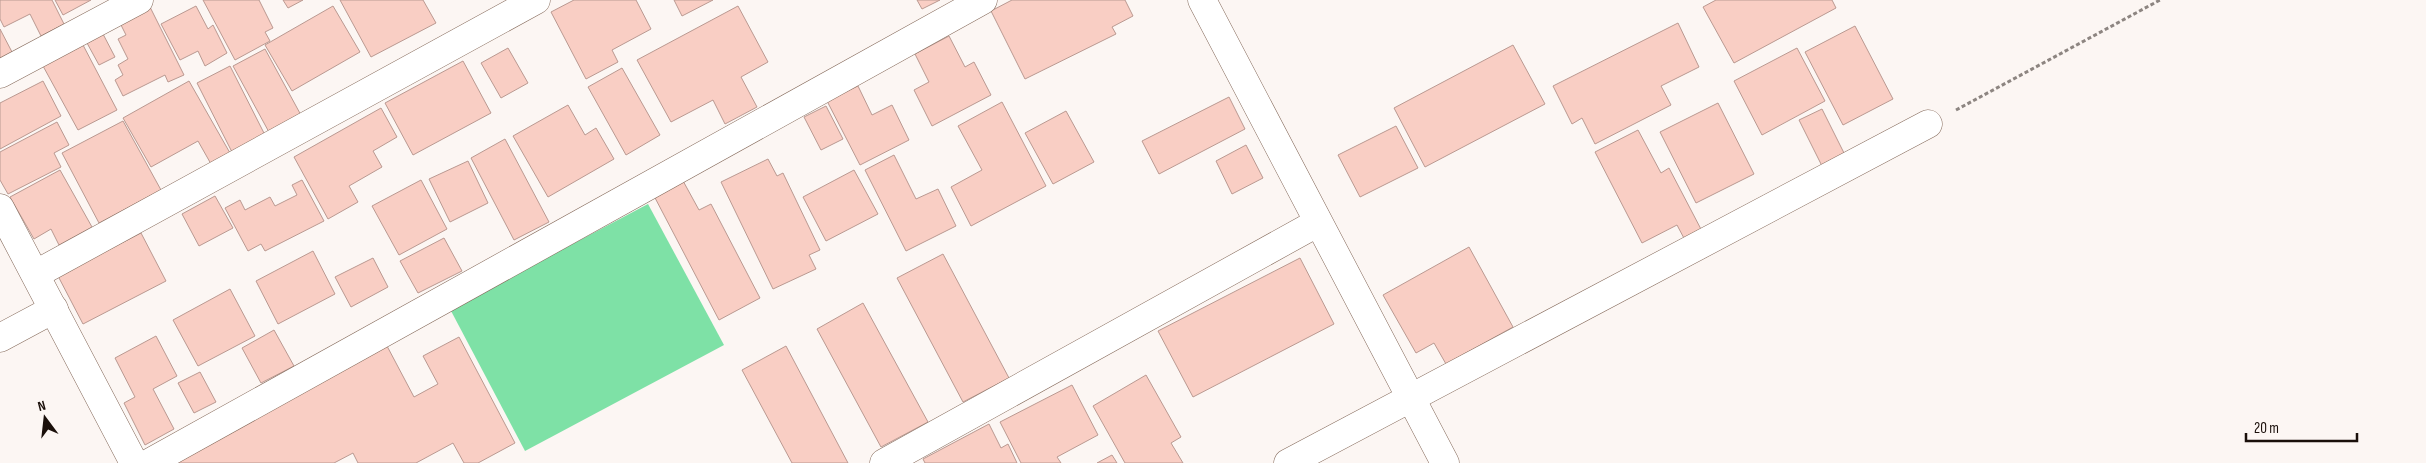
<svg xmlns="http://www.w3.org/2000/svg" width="2426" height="463" viewBox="0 0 2426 463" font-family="'Sofia Sans Condensed',sans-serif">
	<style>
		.green { fill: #7ee1a6 }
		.building { fill: #f9cec4; stroke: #ba9991 }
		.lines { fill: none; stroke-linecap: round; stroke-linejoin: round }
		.minor-casing { stroke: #856a5b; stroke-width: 29 }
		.path { stroke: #8d8581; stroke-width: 3; stroke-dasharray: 4 2.5; stroke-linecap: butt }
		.minor { stroke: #fff; stroke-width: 28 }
	</style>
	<rect width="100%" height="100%" fill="#fcf6f3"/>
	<!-- green -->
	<polygon class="green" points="648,204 724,345 525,451 450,309"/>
	<!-- building -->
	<g class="building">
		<polygon points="0,0 52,0 64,24 41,36 30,14 4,27 0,19"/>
		<polygon points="55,0 91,0 63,15"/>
		<polygon points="203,0 259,0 273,28 265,32 270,41 235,60"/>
		<polygon points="283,0 303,0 288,8"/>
		<polygon points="340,0 423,0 436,23 371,57"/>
		<polygon points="574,0 636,0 651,29 612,50 618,62 586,79 551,12"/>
		<polygon points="674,0 713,0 682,16"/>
		<polygon points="917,0 940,0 922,9"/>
		<polygon points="1012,0 1125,0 1133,16 1112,27 1116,34 1025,79 991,11"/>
		<polygon points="1716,0 1832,0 1836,8 1734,63 1703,7"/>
		<polygon points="149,5 184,75 168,82 165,75 123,96 115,80 123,75 118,65 128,59 118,39 126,35 119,21"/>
		<polygon points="196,6 208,29 213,25 227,53 205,66 198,51 180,60 161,24"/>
		<polygon points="333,6 360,52 292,91 265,45"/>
		<polygon points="738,6 768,62 741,77 757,107 725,124 713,100 671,122 637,60"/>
		<polygon points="1678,23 1699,67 1661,86 1671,105 1595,144 1582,118 1572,124 1553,86"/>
		<polygon points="1855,26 1893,99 1843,125 1805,52"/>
		<polygon points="0,29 12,52 0,59"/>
		<polygon points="103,34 115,57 99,65 87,43"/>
		<polygon points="949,36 965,67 974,62 991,95 932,126 914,90 929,82 915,54"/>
		<polygon points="83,45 117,110 78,130 43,66"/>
		<polygon points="1513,45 1545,104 1425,167 1394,108"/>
		<polygon points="508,48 528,83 501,98 481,63"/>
		<polygon points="1797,48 1825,101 1762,135 1734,81"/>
		<polygon points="265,49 302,117 270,134 233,66"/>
		<polygon points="463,61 491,113 413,155 385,103"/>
		<polygon points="230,66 267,139 234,156 197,83"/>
		<polygon points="622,68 660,135 626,155 588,87"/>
		<polygon points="43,81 61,116 0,149 0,103"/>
		<polygon points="189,81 230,153 211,164 198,141 151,167 123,118"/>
		<polygon points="858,86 872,115 892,105 909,140 860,165 827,101"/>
		<polygon points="1229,97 1245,129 1159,174 1142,141"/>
		<polygon points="1002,102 1046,186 971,226 951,187 982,170 958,126"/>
		<polygon points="1718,103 1754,174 1696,203 1660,132"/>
		<polygon points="568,105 585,135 596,128 614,159 548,197 513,136"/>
		<polygon points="826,106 843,139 821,150 804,117"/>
		<polygon points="381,108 397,137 373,151 382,167 349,186 358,202 328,219 294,157"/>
		<polygon points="1822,109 1845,155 1822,166 1799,120"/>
		<polygon points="1066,111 1094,162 1053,184 1025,133"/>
		<polygon points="123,121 161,190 99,223 62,153"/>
		<polygon points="57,122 69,145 54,153 61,167 8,194 0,180 0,152"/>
		<polygon points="1396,126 1418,168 1360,197 1338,155"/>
		<polygon points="1638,130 1661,173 1669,168 1703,233 1686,242 1677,225 1642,243 1595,152"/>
		<polygon points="505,139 549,222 514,240 471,158"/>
		<polygon points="1246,145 1263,178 1232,194 1216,161"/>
		<polygon points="894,155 916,199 938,189 956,226 906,251 865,170"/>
		<polygon points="768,159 777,176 783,173 820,250 809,255 816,269 773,289 721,182"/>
		<polygon points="468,161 488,203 450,222 429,179"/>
		<polygon points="60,170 92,227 59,245 51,229 34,239 10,197"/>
		<polygon points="854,170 878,214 826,241 803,197"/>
		<polygon points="682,179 699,210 711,204 760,298 719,320 653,194"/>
		<polygon points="302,180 324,221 265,251 261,244 248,251 225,208 240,200 245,210 270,197 275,206 297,195 292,185"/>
		<polygon points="421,180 447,229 399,255 372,206"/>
		<polygon points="215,196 233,228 199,246 182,214"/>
		<polygon points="141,233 166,281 83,324 58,276"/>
		<polygon points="444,238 462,271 418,293 400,261"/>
		<polygon points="1469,247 1513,327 1446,364 1434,343 1416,353 1383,295"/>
		<polygon points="313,251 335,294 278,324 256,281"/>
		<polygon points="943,254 1009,378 963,402 897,278"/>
		<polygon points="373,258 388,287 351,307 335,277"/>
		<polygon points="1300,258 1334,324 1193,397 1158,331"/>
		<polygon points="230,289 255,336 198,366 173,320"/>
		<polygon points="863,303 928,422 881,447 817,329"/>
		<polygon points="274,330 294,366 261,383 242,348"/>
		<polygon points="156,336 177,376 153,389 174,429 145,445 124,403 135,397 115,358"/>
		<polygon points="459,337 515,443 478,463 464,463 453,443 416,463 358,463 353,453 334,463 177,463 387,346 414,397 438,384 423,356"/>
		<polygon points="786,346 848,463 792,463 742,370"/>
		<polygon points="200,372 216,402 194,413 178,383"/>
		<polygon points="1146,375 1181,437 1171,443 1183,463 1125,463 1093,406"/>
		<polygon points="1072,385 1098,435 1057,457 1061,463 1021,463 1000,422"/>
		<polygon points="989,424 1001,448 1008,444 1017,463 925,463 923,459"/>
		<polygon points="1112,455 1117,463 1097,463"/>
	</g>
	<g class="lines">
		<defs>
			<g id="minor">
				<polyline points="1202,0 1445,463"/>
				<polyline points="0,74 139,0"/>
				<polyline points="0,208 134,463"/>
				<polyline points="36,274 536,0"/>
				<polyline points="0,338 54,309"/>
				<polyline points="149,463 983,0"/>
				<polyline points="884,463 1317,223"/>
				<polyline points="1288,463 1928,124"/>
			</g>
		</defs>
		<!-- minor casing -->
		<use href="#minor" class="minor-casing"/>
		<!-- path -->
		<polyline class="path" points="1956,110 2160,0"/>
		<!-- minor -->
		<use href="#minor" class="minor"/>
	</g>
	<!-- north arrow -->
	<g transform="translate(45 418) rotate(345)" stroke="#fcf6f3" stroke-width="4" paint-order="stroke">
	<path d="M0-4L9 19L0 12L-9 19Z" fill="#1a0f0a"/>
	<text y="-8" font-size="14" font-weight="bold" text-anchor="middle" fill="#1a0f0a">N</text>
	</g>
	<!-- scale -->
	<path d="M2246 433v8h111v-8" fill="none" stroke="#1a0f0a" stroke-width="2.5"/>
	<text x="2254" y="433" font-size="15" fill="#1a0f0a" stroke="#fcf6f3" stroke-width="4" paint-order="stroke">20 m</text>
</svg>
